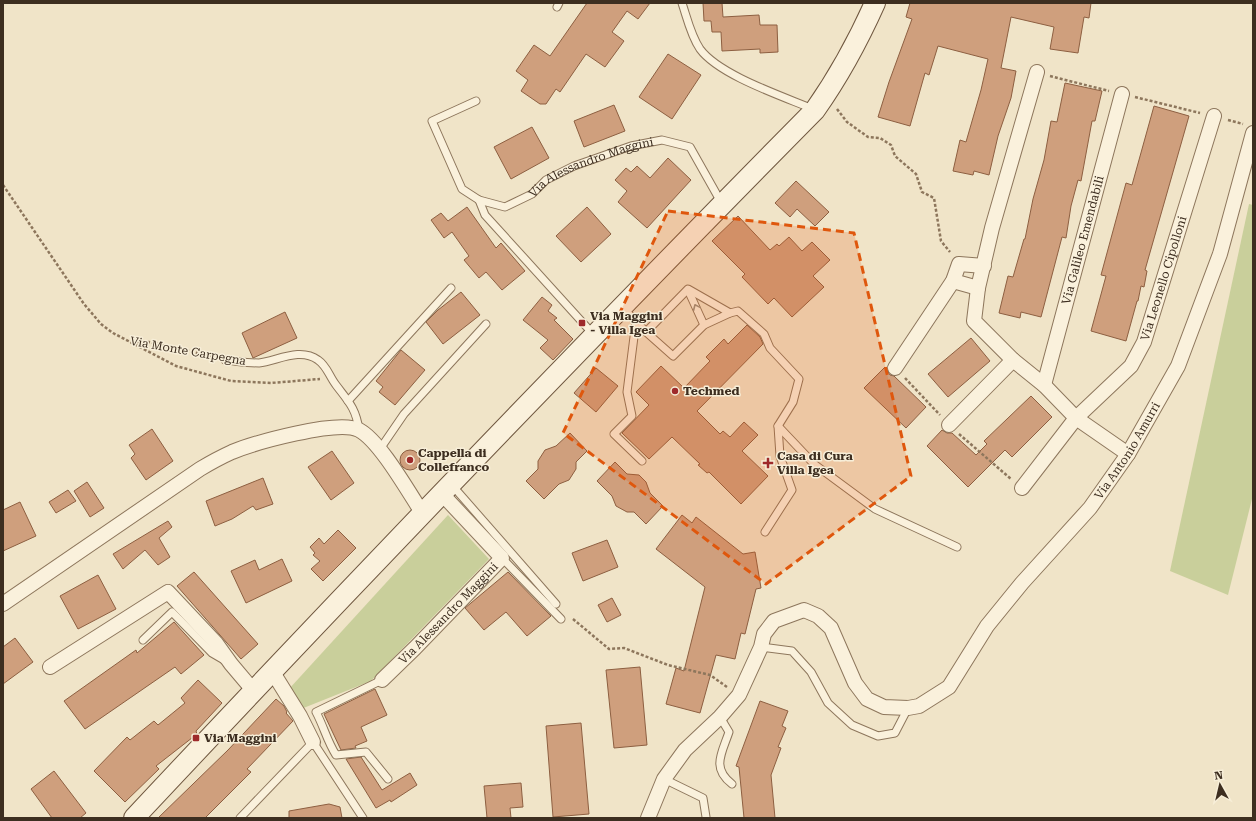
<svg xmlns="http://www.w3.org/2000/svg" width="1256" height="821" viewBox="0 0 1256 821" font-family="'Roboto Serif',serif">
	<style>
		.green { fill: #c9cf9b }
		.building { fill: #cf9f7d; stroke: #8d5f41 }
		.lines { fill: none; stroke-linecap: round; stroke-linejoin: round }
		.lane-casing { stroke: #8d765c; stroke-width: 9 }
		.street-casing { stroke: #8d765c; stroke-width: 16 }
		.secondary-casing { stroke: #6f573f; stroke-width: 22 }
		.path { stroke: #8d765c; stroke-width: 2.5; stroke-dasharray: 3 2; stroke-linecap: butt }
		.lane { stroke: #faf1dc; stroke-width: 7 }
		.street { stroke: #faf1dc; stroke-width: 14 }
		.secondary { stroke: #faf1dc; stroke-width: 20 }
		.oneway { stroke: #9c907e }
		.marked { fill: #df570d; fill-opacity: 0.2; stroke: #df570d; stroke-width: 3; stroke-dasharray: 8 5; stroke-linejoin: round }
		.poi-dot { fill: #9e2a2b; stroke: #f7eed8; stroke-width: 1.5 }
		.labels { text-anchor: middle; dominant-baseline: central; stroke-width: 3; stroke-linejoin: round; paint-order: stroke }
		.street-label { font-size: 12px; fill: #3d2e20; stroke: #f7eed8 }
		.poi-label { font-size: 12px; font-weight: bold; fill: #3d2e20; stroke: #f7eed8; text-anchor: start }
	</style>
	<rect width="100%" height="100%" fill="#f0e4c8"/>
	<!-- green -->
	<g class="green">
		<polygon points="1249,204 1253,205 1253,495 1228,595 1170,571"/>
		<polygon points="448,515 489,559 371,681 301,709 289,689"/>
	</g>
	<!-- building -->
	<g class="building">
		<polygon points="587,3 650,3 638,19 627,11 612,32 624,41 605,67 586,54 560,92 556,89 546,104 540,104 521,91 528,80 516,71 534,45 550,56"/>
		<polygon points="703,3 722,3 723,17 759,15 760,25 777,25 778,52 760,53 760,49 722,51 721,32 712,32 711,21 704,21"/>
		<polygon points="910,3 1091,3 1089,18 1084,17 1078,53 1050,49 1054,27 1011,17 1001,68 1016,71 1011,98 998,136 989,175 974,171 973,175 953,171 960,140 966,142 981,90 988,59 938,46 929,75 925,73 910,126 878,117 889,82 912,19 906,17"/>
		<polygon points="668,54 701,75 672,119 639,97"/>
		<polygon points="1065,83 1102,91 1095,121 1092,121 1081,181 1078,180 1071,206 1066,238 1062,237 1041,317 1021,312 1020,318 999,313 1008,276 1013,277 1024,239 1025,239 1033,199 1044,160 1051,121 1057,122"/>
		<polygon points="614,105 625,131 584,147 574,121"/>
		<polygon points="1154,106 1189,116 1145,270 1147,271 1144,287 1141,286 1138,301 1137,301 1126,341 1091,331 1106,276 1101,275 1126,183 1132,185"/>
		<polygon points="532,127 549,158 511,179 494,147"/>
		<polygon points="668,158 691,180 647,228 618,202 627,191 615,180 626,168 631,172 637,166 650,178"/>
		<polygon points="796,181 829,212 815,226 797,209 790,217 775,203"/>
		<polygon points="467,207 496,248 501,243 525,271 502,290 486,272 479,278 464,260 469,256 452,232 444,238 431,220 441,213 448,221"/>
		<polygon points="587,207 611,234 581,262 556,236"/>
		<polygon points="738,216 770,250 777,244 779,246 789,237 802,251 812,242 830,260 813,276 824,287 792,317 774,298 768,304 742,277 745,274 712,241"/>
		<polygon points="461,292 480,315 443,344 426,322 438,310"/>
		<polygon points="542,297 552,305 548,311 557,318 554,320 573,339 553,360 540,348 548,340 523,320"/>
		<polygon points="285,312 297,338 253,358 242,333"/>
		<polygon points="747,325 760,337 763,344 697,411 720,434 723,431 730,437 744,422 758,435 742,451 768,476 741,504 709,472 707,473 698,465 700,464 672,437 649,459 622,433 649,405 636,392 661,366 684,388 710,361 706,357 724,339 728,344"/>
		<polygon points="971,338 990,361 948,397 928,374"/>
		<polygon points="401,350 425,370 395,405 379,392 383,387 376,381"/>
		<polygon points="885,367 890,375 894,376 926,407 906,428 864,388"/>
		<polygon points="596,368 618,386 596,412 574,393"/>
		<polygon points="1031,396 1052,417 1012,457 1005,450 968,487 927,446 942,430 947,433 952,433 976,455 987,444 984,441"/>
		<polygon points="152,429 173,461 146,480 131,458 135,454 129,445"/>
		<polygon points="570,433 587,451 576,462 576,469 569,480 559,484 544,499 526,481 538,469 538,461 545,450 556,446"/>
		<circle cx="410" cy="460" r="10"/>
		<polygon points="332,451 354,483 331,500 308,467"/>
		<polygon points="615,462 627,474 639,475 646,482 650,493 663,506 646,524 634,512 627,512 616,506 612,496 597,481"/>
		<polygon points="263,478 273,504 256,510 253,506 232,519 215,526 206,501"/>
		<polygon points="87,482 104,508 90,517 74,491"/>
		<polygon points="68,490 76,501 56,513 49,502"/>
		<polygon points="20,502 36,536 3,551 3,510"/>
		<polygon points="682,515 692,523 696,517 743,554 755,552 761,588 756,589 745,634 741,633 735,659 716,655 700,713 666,704 676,668 684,671 705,587 656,549"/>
		<polygon points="168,521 172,527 159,538 170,557 158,565 145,550 123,569 113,554"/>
		<polygon points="338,530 356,548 323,581 311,569 320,561 313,555 315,553 310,547 319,538 324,544"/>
		<polygon points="607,540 618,567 583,581 572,553"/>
		<polygon points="282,559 292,581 246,603 231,571 255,560 259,570"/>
		<polygon points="194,572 258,644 241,659 177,586"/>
		<polygon points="508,572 551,616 527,636 506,612 484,630 465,608"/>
		<polygon points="98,575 116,609 78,629 60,596"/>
		<polygon points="612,598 621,615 607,622 598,605"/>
		<polygon points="174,622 204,655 181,674 175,667 85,729 64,701 136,650 137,653"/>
		<polygon points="15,638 33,662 3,684 3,647"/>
		<polygon points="640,667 647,745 614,748 606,670"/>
		<polygon points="198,680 222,703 196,731 197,734 156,766 159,769 125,802 94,771 127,737 130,740 154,721 158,725 185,703 181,698"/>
		<polygon points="375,689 387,715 361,727 367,741 355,746 356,748 341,750 324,714"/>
		<polygon points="276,699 284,706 287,712 286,713 293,721 247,769 251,772 205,818 158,818 228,750"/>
		<polygon points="760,701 788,711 782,726 786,728 778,747 781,748 771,775 775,818 744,818 739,767 736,766"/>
		<polygon points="581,723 589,814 553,817 546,726"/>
		<polygon points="361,757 382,790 410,773 417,785 391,802 390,800 376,808 346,759"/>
		<polygon points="54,771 86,813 80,818 52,818 31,789"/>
		<polygon points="521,783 523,807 510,808 511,818 487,818 484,786"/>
		<polygon points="329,804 340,807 342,818 289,818 289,811"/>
	</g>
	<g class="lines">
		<defs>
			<g id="lane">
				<path d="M682,3C687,18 691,36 700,49C719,75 782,96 813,109"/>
				<polyline points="557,7 559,3"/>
				<path id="s1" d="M476,101L432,121L462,189L479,200L505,207L532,194L546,180L574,166L631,146L662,140L690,147L721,202"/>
				<polyline points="479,200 485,215 593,334"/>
				<polygon points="688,289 730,313 704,325 673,356 646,332"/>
				<polyline points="688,290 704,325"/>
				<polyline points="623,308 646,332"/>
				<polyline points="730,313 738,311 764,334 770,348 799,379 793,402 778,426 780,456 792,490 765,532"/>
				<polyline points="636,321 627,392 632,416 614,434 642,461"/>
				<path d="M225,360C236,361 247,363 259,363C277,361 300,347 318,360C327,366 329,376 336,385C348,401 356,408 359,430"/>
				<polyline points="348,401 451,288"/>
				<polyline points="778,426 814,464 875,509 957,547"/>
				<polyline points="380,449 404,414 486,324"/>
				<polyline points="451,484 556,604"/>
				<polyline points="502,558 561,619"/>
				<polyline points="143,640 172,612 212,653 224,660"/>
				<polyline points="761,647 792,651 811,672 828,703 852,725 878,736 895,733 908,708"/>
				<path d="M382,680L316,712C324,727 327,741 336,755L366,752L388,779"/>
				<path d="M720,717L729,732C722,753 711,768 732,784"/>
				<polyline points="664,779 703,798 706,817"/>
				<polyline points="240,818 313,742 363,818"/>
			</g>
			<g id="street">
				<polyline points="1037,72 992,228 978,288 974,321 1013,360 1044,385 1076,418 1128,454"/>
				<polyline points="953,281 978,288"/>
				<polyline points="895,368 953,281 959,264 984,266"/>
				<path id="s2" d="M1044,385L1122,94"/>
				<polyline points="949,425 1013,360"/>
				<path id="s3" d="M1022,488L1076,418L1131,366L1144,342L1214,116"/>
				<path d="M3,604L200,469C210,463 221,457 232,452C254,443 338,419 359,430C380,441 409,493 423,514"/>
				<polyline points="50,667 168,592 216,643 231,664 253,690"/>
				<polyline points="272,671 300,716 313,742"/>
				<path id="s4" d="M382,680L415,648L502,558L442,494"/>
				<path id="s5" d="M648,818L664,779L685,750L720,717L739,695L761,647L764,634L774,621L804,610L818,616L831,628L855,683L867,699L884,707L908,708L919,706L949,687L987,626L1022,583L1090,508L1128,454L1178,366L1220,254L1253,133"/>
			</g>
			<path id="secondary" d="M134,818C358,579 585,343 815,110C839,76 858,41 875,3"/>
		</defs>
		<!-- lane casing -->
		<use href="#lane" class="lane-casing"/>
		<!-- street casing -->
		<use href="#street" class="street-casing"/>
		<!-- secondary casing -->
		<use href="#secondary" class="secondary-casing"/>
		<!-- path -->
		<g class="path">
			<polyline points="1050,76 1109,91"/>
			<polyline points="1135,97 1200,113"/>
			<polyline points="837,109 847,122 868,137 880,138 891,145 895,156 916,174 922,192 934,198 941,241 950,252"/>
			<polyline points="1228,120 1243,124"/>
			<polyline points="3,185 84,304 101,324 113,333 176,366 231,381 271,383 320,379"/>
			<polyline points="132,342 149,342 215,357"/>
			<polyline points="905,378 940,415"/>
			<polyline points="959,434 1011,479"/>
			<polyline points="573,619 609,649 624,648 668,665 710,675 727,687"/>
		</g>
		<!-- lane -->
		<use href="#lane" class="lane"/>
		<!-- street -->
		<use href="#street" class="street"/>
		<!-- secondary -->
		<use href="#secondary" class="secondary"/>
	</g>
	<!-- one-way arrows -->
	<defs><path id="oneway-chevron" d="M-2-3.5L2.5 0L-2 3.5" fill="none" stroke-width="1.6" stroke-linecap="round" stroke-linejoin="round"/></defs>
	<use class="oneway" href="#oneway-chevron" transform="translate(696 307) rotate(-114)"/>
	<!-- marked area -->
	<path class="marked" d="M668,211L854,233L911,476L766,584L563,433Z"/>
	<!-- markers -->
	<g class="poi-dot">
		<rect x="578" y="319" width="8" height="8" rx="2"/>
		<circle cx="675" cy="391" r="4"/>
		<circle cx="410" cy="460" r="4"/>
		<path d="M766 457h4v4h4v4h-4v4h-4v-4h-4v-4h4z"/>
		<rect x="192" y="734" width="8" height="8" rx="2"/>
	</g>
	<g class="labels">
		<!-- street labels -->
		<g class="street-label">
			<text stroke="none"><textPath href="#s1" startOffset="266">Via Alessandro Maggini</textPath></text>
			<text stroke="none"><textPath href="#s2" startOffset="150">Via Galileo Emendabili</textPath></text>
			<text stroke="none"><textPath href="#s3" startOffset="258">Via Leonello Cipolloni</textPath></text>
			<text transform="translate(188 351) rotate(10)">Via Monte Carpegna</text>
			<text stroke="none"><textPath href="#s5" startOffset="769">Via Antonio Amurri</textPath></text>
			<text stroke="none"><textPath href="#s4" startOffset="94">Via Alessandro Maggini</textPath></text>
		</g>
		<!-- poi labels -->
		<g class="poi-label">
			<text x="590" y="316">Via Maggini<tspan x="590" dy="14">- Villa Igea</tspan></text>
			<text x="683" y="391">Techmed</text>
			<text x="418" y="453">Cappella di<tspan x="418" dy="14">Collefranco</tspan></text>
			<text x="777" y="456">Casa di Cura<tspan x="777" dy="14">Villa Igea</tspan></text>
			<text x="204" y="738">Via Maggini</text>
		</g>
	</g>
	<!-- border -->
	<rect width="1256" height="821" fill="none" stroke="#3d2e20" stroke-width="8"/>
	<!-- north arrow -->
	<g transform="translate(1220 785) rotate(352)" stroke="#f7eed8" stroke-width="3" paint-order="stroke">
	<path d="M0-3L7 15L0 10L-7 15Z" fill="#3d2e20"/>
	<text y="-6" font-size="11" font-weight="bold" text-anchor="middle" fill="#3d2e20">N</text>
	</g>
</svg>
